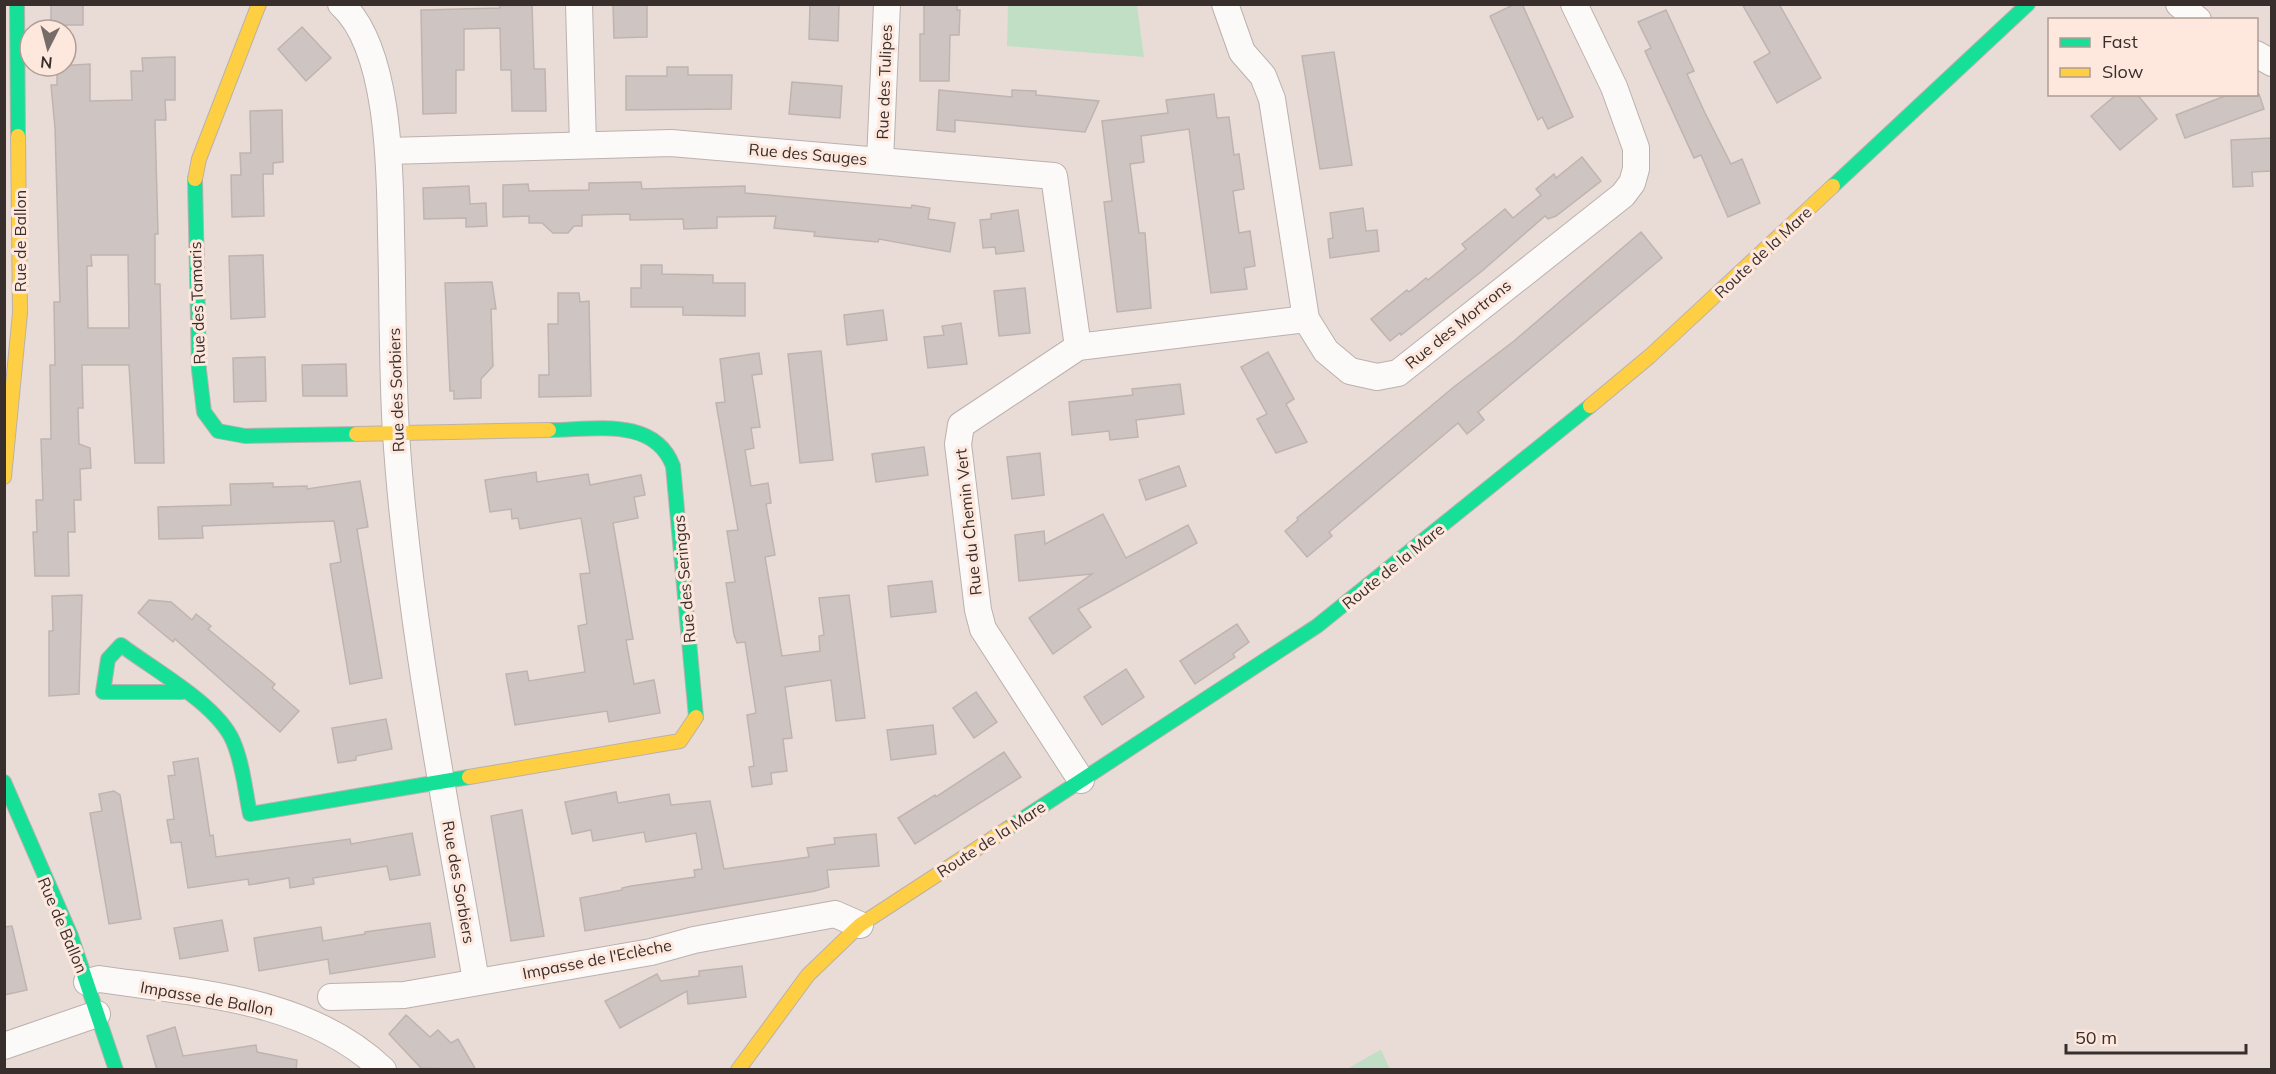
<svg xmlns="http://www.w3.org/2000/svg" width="2276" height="1074" viewBox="0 0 2276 1074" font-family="Mulish,sans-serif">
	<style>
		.green { fill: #c1dfc4 }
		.building { fill: #cec4c1; stroke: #bfb4b0; stroke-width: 1.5; fill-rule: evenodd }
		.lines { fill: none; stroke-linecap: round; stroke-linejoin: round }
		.street-casing { stroke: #bbb1ad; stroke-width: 28 }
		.fast-casing { stroke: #bbb1ad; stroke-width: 16 }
		.slow-casing { stroke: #bbb1ad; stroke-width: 16 }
		.street { stroke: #fcfaf9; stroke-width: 26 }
		.fast { stroke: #16e098; stroke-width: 14 }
		.slow { stroke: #ffcf43; stroke-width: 14 }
		.labels { text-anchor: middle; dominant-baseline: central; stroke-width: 6; stroke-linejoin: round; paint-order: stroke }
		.street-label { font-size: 16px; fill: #382f2c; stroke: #fee7dc }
	</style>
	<rect width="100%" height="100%" fill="#e9dcd7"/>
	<!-- green -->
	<g class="green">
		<polygon points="1008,5 1137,5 1144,57 1007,46"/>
		<polygon points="1381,1050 1390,1069 1347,1069 1380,1050"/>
	</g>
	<!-- building -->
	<g class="building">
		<rect x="51" y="4" width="32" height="21"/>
		<polygon points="499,4 532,4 534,69 545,69 546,111 512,111 511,70 501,70 500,28 464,29 464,70 456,70 456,113 423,114 421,10 500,8"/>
		<polygon points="613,4 647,4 647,37 614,38"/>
		<polygon points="810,4 839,4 838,41 809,39"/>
		<polygon points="924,4 957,4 957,10 960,10 959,35 950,35 949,81 920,81 920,34 924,34"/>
		<polygon points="1515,4 1522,4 1573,117 1548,129 1542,117 1538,120 1490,16"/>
		<polygon points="1742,4 1779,4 1821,78 1777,103 1754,62 1770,53"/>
		<polygon points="1666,10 1694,71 1687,74 1705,113 1731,164 1742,159 1760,203 1728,217 1701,155 1694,158 1645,51 1651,48 1638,22"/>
		<polygon points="302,27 331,58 306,81 278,49"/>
		<polygon points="1334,52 1352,165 1320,169 1302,56"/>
		<path d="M175,57V100H165L166,120H155L158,234H155V284H160L164,463H135L129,365H82L83,408H78L79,444L90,448L91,468L80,469L81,500H74L75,532H68L69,576H35L33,532H37L36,500H43L41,439H51L50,365H55L54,302H60L55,128L51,85H57V66L90,64V101L132,100L131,71H143L142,58ZM91,255H128L129,328H88L87,266H92Z"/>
		<polygon points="667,67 688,67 688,75 732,75 731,109 626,110 626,76 667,76"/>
		<polygon points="792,82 842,86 840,118 789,114"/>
		<polygon points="939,90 1012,97 1012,90 1036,91 1036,95 1099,101 1085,132 955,120 955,132 937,130"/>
		<polygon points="1214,94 1217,118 1229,117 1234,155 1239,154 1244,189 1233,191 1239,233 1250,231 1255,266 1244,268 1247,289 1211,293 1189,129 1141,136 1144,162 1130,164 1139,233 1145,233 1151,308 1117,312 1104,202 1112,201 1102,121 1168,113 1166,100"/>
		<polygon points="2117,94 2137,94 2157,119 2120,150 2091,116"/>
		<polygon points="2230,94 2259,94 2264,109 2185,138 2176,115"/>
		<polygon points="282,110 283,162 273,163 273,174 263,174 264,216 232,217 231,175 241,175 240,153 251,153 250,111"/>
		<polygon points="2271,138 2271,171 2252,172 2253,186 2233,187 2231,140"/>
		<polygon points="1582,157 1601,181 1556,216 1548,219 1545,216 1482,271 1401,335 1400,333 1390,341 1371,319 1407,290 1409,292 1426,278 1428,280 1466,249 1462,244 1505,209 1513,218 1541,195 1536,189 1554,174 1556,178"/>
		<polygon points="641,182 642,189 745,186 745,193 911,208 912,205 930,208 928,219 955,223 950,252 879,239 878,242 814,236 815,232 774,228 776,216 717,217 717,228 684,229 683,219 630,220 630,214 582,215 582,226 574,226 568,233 553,233 542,223 529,223 529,216 503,217 503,185 528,184 529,191 589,190 589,183"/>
		<polygon points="469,186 470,204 486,203 487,226 466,227 466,218 424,219 423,188"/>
		<polygon points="1363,208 1366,231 1377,230 1379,251 1330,258 1328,239 1333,238 1330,213"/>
		<polygon points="1018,210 1024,251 996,254 995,247 983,248 980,220 991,219 991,214"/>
		<polygon points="1641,232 1662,258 1478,412 1484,420 1467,434 1458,423 1329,532 1332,536 1307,557 1285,531 1298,520 1297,518 1455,386 1514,341"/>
		<polygon points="263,255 265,317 231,319 229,256"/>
		<polygon points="641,265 662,265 662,274 713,275 713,283 745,283 745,316 683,315 683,307 631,307 631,288 641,288"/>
		<polygon points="492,282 496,309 491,309 493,366 481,379 481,398 454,399 454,391 450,391 445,283"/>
		<polygon points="1025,288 1030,333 999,336 994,291"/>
		<polygon points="558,293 579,293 580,302 589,301 591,396 539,397 539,375 549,375 548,324 558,324"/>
		<polygon points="883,310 887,340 847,345 844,315"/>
		<polygon points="961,323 967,364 928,368 924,337 944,335 942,326"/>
		<polygon points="821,351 833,460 800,463 788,354"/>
		<polygon points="1268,352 1294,399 1286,404 1307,442 1276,453 1257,419 1267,414 1241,367"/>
		<polygon points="759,353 762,374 752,375 760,427 751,428 754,448 745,450 751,486 768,483 771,503 766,504 775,555 765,557 782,656 820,651 819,636 824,635 819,598 849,595 865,718 836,721 831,680 785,687 792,738 783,739 787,771 771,773 772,784 752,787 749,767 754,766 747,715 756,713 745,642 737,643 734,635 726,583 735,582 727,531 738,530 716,403 725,402 720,359"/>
		<polygon points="265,357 266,401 234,402 233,358"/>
		<polygon points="346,364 347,396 303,396 302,365"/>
		<polygon points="1180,384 1184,414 1136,420 1138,437 1110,440 1109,431 1072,435 1069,402 1133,395 1132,389"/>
		<polygon points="924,447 928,475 876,482 872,454"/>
		<polygon points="1040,453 1044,495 1012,499 1007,457"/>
		<polygon points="1179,466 1186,486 1146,500 1139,480"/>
		<polygon points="536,472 537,482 588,474 590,485 641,475 645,495 634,497 638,518 613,523 633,639 626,640 634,684 654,680 660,713 609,722 607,711 515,725 506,674 527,671 529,681 585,672 578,626 587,624 580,574 590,573 581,518 520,529 518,518 512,519 511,509 490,512 485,480"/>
		<polygon points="360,481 368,527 357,529 382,678 350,684 330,564 341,562 334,521 202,526 203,538 159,539 158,507 231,505 230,484 273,483 273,487 307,486 307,489"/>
		<polygon points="1103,514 1126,558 1188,525 1197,543 1078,609 1091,627 1053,654 1029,618 1092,574 1019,581 1015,535 1044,531 1045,544"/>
		<polygon points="932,581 936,612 891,617 888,586"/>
		<polygon points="82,595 79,694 49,696 49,631 53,631 52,596"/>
		<polygon points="149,600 171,602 192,620 196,614 211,626 208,629 275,684 272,688 299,711 280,732 175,639 173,642 138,613"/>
		<polygon points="1237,624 1249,642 1233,654 1235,657 1195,684 1180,661"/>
		<polygon points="1126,669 1144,697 1102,725 1084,697"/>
		<polygon points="976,692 997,722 974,738 953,708"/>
		<polygon points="386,719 392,749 356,756 356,760 338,763 332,728"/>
		<polygon points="933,725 936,754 891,760 887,730"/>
		<polygon points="1004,752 1021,777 915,844 898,818 935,795 936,797"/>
		<polygon points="198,758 210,836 213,835 216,857 350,839 351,844 412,833 420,875 390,880 387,866 313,878 314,884 290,888 289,878 249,885 248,879 188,888 181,842 171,843 167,820 174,819 168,776 175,775 173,762"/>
		<polygon points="114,791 120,795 141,919 109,924 90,813 102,811 99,794"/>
		<polygon points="616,792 618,803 669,794 671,805 710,801 724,869 809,857 807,848 835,844 834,838 876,834 879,866 827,870 829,887 815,891 585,931 580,898 622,890 622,888 631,886 695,877 694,870 702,869 696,833 646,842 644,832 593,841 591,830 572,834 565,802"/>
		<polygon points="522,810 544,936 511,941 491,816"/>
		<polygon points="222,920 228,951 180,959 174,928"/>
		<polygon points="430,923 435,957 330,974 328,959 259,971 254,938 321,927 323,941 365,934 365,932"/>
		<polygon points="12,926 27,990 4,995 4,927"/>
		<polygon points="742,966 746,997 688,1004 687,991 620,1028 605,1001 657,974 661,981 699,976 699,971"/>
		<polygon points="406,1015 430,1037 438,1030 451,1043 458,1039 476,1070 421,1068 389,1034"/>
		<polygon points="175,1027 183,1056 256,1045 257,1052 297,1060 296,1070 157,1070 147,1036"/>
	</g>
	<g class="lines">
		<defs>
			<g id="street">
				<path d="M341,4C390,48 390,172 391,233C393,300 392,367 396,433C408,617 445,800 476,981"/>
				<polyline points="579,4 583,145"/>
				<polyline points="1225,4 1242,52 1263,76 1272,99 1306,319 1326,351 1350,371 1377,377 1398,373 1623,195 1632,183 1636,169 1636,148 1614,87 1574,4"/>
				<polyline points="2179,4 2198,20"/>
				<polyline points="2256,54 2272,63"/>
				<polyline points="389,151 671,143 1054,176 1078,347"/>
				<polyline points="880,160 887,4"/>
				<polyline points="1081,780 983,629 978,610 958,444 961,425 1078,347 1306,319"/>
				<path d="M87,982L99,979C196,993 308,998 383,1070"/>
				<polyline points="331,997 404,995 651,952 694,940 835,914 860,925"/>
				<polyline points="4,1046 97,1014"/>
			</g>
			<g id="fast">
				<polyline points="17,4 18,136"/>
				<polyline points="195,179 199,370 204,412 218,431 245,436 356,434"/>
				<polyline points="1833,186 2028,4"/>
				<path d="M549,430C593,430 654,416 673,466L696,717"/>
				<path d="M182,692H103L108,659L121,645C154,670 217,704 233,741C243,764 245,790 250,814L469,777"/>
				<polyline points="4,782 71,936 116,1070"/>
				<polyline points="1007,829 1317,626 1590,406"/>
			</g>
			<g id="slow">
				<polyline points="195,179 199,159 259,4"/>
				<polyline points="1590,406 1650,356 1833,186"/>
				<polyline points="356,434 549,430"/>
				<polyline points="4,477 20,313 18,136"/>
				<polyline points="469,777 680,741 696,717"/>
				<polyline points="738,1070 808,975 860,925 1007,829"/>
			</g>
		</defs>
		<!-- street casing -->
		<use href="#street" class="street-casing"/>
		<!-- fast casing -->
		<use href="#fast" class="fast-casing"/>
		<!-- slow casing -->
		<use href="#slow" class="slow-casing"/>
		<!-- street -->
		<use href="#street" class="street"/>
		<!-- fast -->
		<use href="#fast" class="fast"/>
		<!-- slow -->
		<use href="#slow" class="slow"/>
	</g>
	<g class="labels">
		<!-- street labels -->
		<g class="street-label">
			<text transform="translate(884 82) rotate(-88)">Rue des Tulipes</text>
			<text transform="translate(808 154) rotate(5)">Rue des Sauges</text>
			<text transform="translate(20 241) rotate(-90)">Rue de Ballon</text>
			<text transform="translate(1763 252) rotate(-43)">Route de la Mare</text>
			<text transform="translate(197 303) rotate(-92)">Rue des Tamaris</text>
			<text transform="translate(1458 324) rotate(-39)">Rue des Mortrons</text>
			<text transform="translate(396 390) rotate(-92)">Rue des Sorbiers</text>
			<text transform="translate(968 522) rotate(-96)">Rue du Chemin Vert</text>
			<text transform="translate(1393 566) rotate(-39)">Route de la Mare</text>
			<text transform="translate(684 579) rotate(-95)">Rue des Seringas</text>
			<text transform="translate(991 839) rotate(-33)">Route de la Mare</text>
			<text transform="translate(459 882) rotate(80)">Rue des Sorbiers</text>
			<text transform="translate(63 925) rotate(67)">Rue de Ballon</text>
			<text transform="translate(597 959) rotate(-11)">Impasse de l'Eclèche</text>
			<text transform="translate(207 998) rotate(10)">Impasse de Ballon</text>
		</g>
	</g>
	<!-- border -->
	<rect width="2276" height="1074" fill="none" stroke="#382f2c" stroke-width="12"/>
	<!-- legend -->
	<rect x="2048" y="18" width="210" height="78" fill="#fee7dc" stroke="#af9d96" stroke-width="1.5"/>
	<rect x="2060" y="38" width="30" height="9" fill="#16e098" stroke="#af9d96" stroke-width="1.5"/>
	<text x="2102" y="48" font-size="18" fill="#382f2c">Fast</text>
	<rect x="2060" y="68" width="30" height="9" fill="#ffcf43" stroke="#af9d96" stroke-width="1.5"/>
	<text x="2102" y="78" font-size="18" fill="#382f2c">Slow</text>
	<!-- north arrow -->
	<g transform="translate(48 48) rotate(186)"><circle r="28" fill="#fee7dc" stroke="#af9d96" stroke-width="1.5"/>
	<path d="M0-4.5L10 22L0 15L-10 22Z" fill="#766c68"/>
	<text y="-9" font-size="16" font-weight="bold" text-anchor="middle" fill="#382f2c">N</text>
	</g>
	<!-- scale -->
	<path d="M2066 1044v9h180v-9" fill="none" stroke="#382f2c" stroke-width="3"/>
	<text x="2075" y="1044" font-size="18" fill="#382f2c" stroke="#fee7dc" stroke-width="4.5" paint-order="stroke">50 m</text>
</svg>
